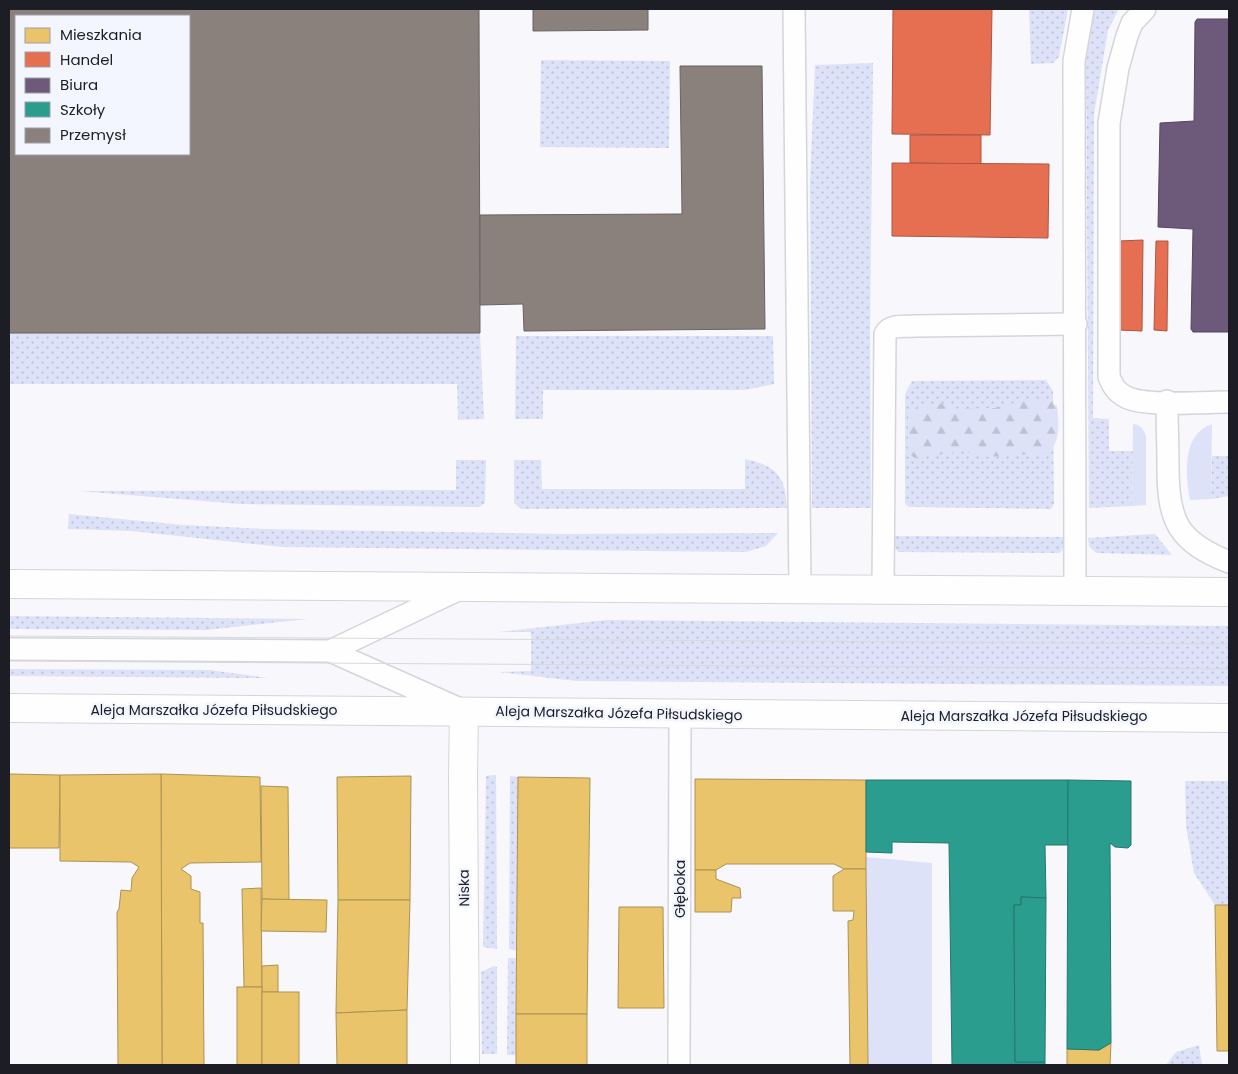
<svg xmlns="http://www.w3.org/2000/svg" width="1238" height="1074" viewBox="0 0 1238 1074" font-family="Poppins,sans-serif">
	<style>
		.grass { fill: url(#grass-dots) }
		.forest { fill: url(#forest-firs) }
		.green { fill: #dde2f8 }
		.homes { fill: #e9c46a; stroke: #ac9255 }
		.shops { fill: #e76f51; stroke: #aa5644 }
		.offices { fill: #6d597a; stroke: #554760 }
		.schools { fill: #2a9d8f; stroke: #26776f }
		.industry { fill: #8a817c; stroke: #696362; fill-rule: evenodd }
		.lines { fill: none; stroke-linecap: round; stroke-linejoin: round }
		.lane-casing { stroke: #d4d5db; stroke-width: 24 }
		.street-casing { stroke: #d4d5db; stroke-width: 30 }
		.secondary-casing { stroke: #d4d5db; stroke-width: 30 }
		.lane { stroke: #fefeff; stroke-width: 21 }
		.street { stroke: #fefeff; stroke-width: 28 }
		.secondary { stroke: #fefeff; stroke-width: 28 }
		.tram { stroke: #d8d9db; stroke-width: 1 }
		.labels { text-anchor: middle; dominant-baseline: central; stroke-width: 5; stroke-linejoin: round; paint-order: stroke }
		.street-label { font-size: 14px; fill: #1c1d25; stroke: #f4f6ff }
	</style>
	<defs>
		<pattern id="grass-dots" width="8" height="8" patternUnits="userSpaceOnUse" patternTransform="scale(1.25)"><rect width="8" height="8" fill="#dde2f8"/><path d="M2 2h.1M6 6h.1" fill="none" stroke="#bdc1d4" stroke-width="1.8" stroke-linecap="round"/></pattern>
		<pattern id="forest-firs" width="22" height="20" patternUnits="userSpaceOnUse" patternTransform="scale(1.25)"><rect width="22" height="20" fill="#dde2f8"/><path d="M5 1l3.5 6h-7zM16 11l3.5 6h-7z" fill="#bdc1d4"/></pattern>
	</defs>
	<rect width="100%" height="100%" fill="#f7f7fc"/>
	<!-- grass -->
	<g class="grass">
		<polygon points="1029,9 1068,9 1059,57 1053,63 1031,64"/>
		<polygon points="1095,9 1119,9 1108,30 1094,114 1093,418 1109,419 1109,451 1133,451 1132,506 1089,508 1086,59"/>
		<polygon points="541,60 670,61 669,148 540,147"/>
		<polygon points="873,63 870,333 871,508 812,508 810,182 815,65"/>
		<polygon points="9,333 480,333 484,419 458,420 457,384 9,384"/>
		<polygon points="516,336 773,336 774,384 745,390 543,390 543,419 515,419"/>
		<polygon points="1046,380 1053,391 1054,504 1051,509 909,507 905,504 905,394 912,381"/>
		<polygon points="1212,456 1229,456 1229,496 1211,499"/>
		<path d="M745,459C776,465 786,477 787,508L521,509L514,503V460H541L542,489H745Z"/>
		<polygon points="456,460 486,460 485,503 479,507 241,504 79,491 456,490"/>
		<polygon points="69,514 183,525 264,529 563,534 778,533 766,546 746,552 282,547 131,531 68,529"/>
		<polygon points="1155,534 1172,555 1096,553 1089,546 1088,538"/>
		<polygon points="894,536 1064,537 1065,545 1060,553 898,552 894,546"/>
		<polygon points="9,616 308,619 206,630 9,629"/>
		<polygon points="606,620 1229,626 1229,686 576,681 499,672 531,671 531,632 499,632"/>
		<polygon points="9,669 209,670 268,678 9,676"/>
		<polygon points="496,775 497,949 483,947 486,776"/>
		<polygon points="510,776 518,777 517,951 509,949"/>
		<polygon points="1185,781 1229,781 1229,905 1215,905 1194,873 1186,826"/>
		<polygon points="508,958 516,958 516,1055 507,1055"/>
		<polygon points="494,966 497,967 497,1054 482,1054 481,972"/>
		<polygon points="1199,1045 1202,1065 1166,1065 1176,1052"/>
	</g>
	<!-- forest -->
	<path class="forest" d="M1035,400L1049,401L1057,406C1059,422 1061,442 1048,453L985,457L963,451L915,458L908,453V412L921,406L939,403L959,409L996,408L1013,403Z"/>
	<!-- green -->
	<g class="green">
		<path d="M1133,424C1141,425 1143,429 1146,436V505L1132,506Z"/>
		<path d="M1212,424L1211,499L1190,500C1185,474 1182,434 1212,424Z"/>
		<polygon points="866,857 932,863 932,1065 868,1065"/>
	</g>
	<!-- homes -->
	<g class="homes">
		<polygon points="9,774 60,775 59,848 9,848"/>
		<polygon points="161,774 260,777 261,862 190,863 181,869 191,876 191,889 200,892 200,923 203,923 204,1065 162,1065"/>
		<polygon points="161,774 162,1065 118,1065 117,912 119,909 121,890 131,891 132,878 139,867 131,862 60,861 60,775"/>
		<polygon points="411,776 410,900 338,900 337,777"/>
		<polygon points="518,777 590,778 587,1014 516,1014"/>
		<polygon points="695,779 866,780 866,869 844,869 834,864 726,864 716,870 695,870"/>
		<polygon points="261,786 288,787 289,900 262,899"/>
		<polygon points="844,869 866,869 868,1065 850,1065 848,921 853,920 854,911 833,911 833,876"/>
		<polygon points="695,870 716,870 716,879 740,888 741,898 732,898 731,912 695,912"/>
		<polygon points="261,888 262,987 244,987 242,889"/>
		<polygon points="262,899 327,900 326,932 261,931"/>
		<polygon points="338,900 410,900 407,1010 336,1013"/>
		<polygon points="1215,905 1229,905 1229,1051 1217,1051"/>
		<polygon points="619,907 663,907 664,1008 618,1008"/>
		<polygon points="278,965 278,992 262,992 262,966"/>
		<rect x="237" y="987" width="25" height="78"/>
		<rect x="262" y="992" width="37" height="73"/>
		<polygon points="407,1010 407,1065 337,1065 336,1013"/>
		<rect x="516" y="1014" width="71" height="51"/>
		<polygon points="1111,1043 1110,1065 1067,1065 1067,1049 1099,1050"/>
	</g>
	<!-- shops -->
	<g class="shops">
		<polygon points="893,9 992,9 990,135 892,134"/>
		<polygon points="910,135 981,135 981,164 910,163"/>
		<polygon points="892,163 1049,164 1048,238 892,236"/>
		<polygon points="1143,240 1142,331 1119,330 1119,241"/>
		<polygon points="1156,241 1168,241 1167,331 1154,330"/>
	</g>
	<!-- offices -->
	<polygon class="offices" points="1197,19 1229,19 1229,332 1193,332 1191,329 1193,229 1158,227 1160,123 1194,121 1195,22"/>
	<!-- schools -->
	<g class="schools">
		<polygon points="866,780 1068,780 1068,845 1045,845 1046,898 1021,897 1021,905 1014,905 1015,1062 1045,1062 1045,1065 952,1065 949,843 892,842 892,853 866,852"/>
		<polygon points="1068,780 1131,781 1131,845 1128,848 1115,847 1110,843 1111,1043 1099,1050 1067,1049"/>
		<polygon points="1021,897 1046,898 1045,1062 1015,1062 1014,905 1021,905"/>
	</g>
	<!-- industry -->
	<g class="industry">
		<path d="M9,9H479L480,333H9ZM16,16H189V154H16Z"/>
		<polygon points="533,9 648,9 648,30 533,31"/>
		<polygon points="680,66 762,66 765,329 524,331 523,304 480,305 480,215 682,214"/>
	</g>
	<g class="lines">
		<defs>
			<g id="lane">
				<polyline points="794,9 800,589"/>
				<path d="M1145,9L1132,23L1127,36L1118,68L1109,123V377C1113,386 1116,392 1126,397C1145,407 1206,402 1229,402"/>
				<path d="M1167,401C1167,424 1168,446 1168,468C1168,521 1178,542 1229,562"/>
				<path d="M883,590L885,334C890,324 903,327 914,326L1076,324"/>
				<polyline points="1075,591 1074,61 1083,9"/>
				<polyline points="9,649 330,651 460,709"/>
				<polyline points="330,651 462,588"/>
				<polyline points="679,1065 680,713"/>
			</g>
			<polyline id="street" points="464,712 463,776 465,1065"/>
			<g id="secondary">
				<polyline points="9,584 1229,592"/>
				<polyline points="9,708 1229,718"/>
			</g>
		</defs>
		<!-- lane casing -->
		<use href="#lane" class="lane-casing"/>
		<!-- street casing -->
		<use href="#street" class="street-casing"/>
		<!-- secondary casing -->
		<use href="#secondary" class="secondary-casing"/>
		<!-- lane -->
		<use href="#lane" class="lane"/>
		<!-- street -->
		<use href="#street" class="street"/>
		<!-- secondary -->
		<use href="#secondary" class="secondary"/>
		<!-- tram -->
		<g class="tram">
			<polyline points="9,636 1229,644"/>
			<polyline points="9,661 1229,669"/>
		</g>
	</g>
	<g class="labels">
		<!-- street labels -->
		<g class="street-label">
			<text x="214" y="710">Aleja Marszałka Józefa Piłsudskiego</text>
			<text transform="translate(619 713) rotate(1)">Aleja Marszałka Józefa Piłsudskiego</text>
			<text x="1024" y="716">Aleja Marszałka Józefa Piłsudskiego</text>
			<text transform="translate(464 888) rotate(-91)">Niska</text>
			<text transform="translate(680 889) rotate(-90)">Głęboka</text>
		</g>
	</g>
	<!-- border -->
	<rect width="1238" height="1074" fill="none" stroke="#1c1d25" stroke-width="20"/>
	<!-- legend -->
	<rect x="15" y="15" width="175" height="140" fill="#f4f6ff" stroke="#9e9fa8"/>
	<rect x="25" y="28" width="25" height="15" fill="#e9c46a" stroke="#9e9fa8"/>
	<text x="60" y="40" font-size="15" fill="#1c1d25">Mieszkania</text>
	<rect x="25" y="52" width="25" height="15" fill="#e76f51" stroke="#9e9fa8"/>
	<text x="60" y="65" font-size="15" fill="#1c1d25">Handel</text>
	<rect x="25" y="78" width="25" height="15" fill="#6d597a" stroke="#9e9fa8"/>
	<text x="60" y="90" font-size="15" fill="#1c1d25">Biura</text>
	<rect x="25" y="102" width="25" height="15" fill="#2a9d8f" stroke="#9e9fa8"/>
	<text x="60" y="115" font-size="15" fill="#1c1d25">Szkoły</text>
	<rect x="25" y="128" width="25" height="15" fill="#8a817c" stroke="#9e9fa8"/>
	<text x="60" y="140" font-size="15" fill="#1c1d25">Przemysł</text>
</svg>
